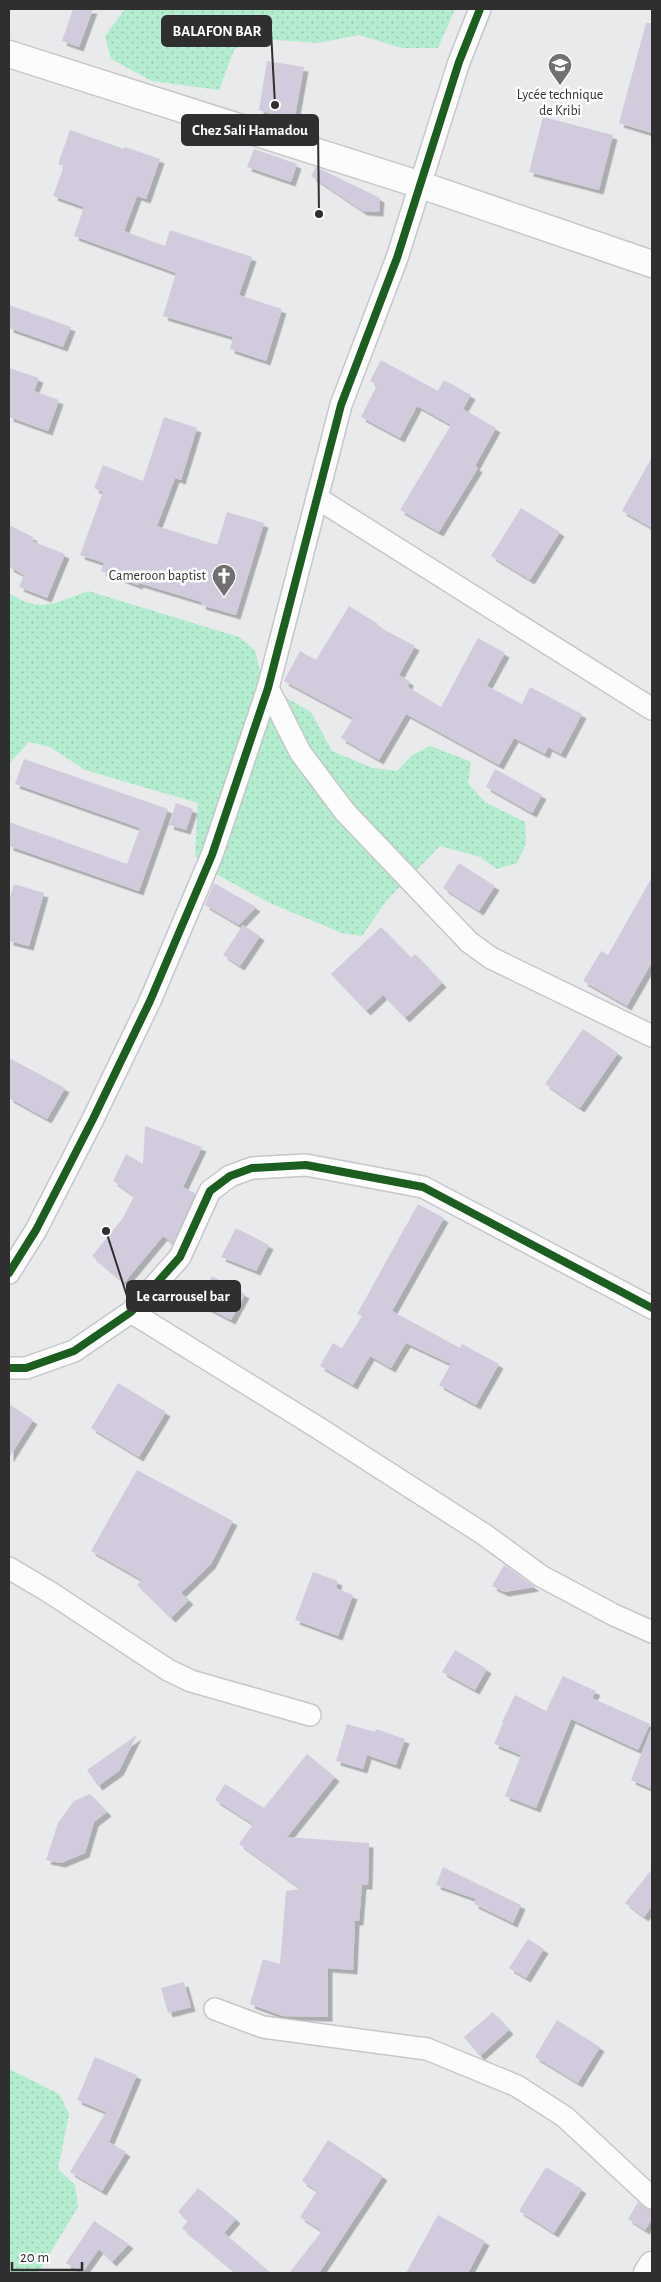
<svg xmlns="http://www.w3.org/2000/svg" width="661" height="2282" viewBox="0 0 661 2282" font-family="'Alegreya Sans',sans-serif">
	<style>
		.green { fill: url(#green-dots) }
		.building { fill: #d2cbdd; filter: url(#shadow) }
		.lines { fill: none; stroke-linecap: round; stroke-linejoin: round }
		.minor-casing { stroke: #c6c7c9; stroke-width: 24 }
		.tertiary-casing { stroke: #c6c7c9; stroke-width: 29 }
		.minor { stroke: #fcfcfc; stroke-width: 21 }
		.tertiary { stroke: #fcfcfc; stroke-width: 26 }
		.cycleway-casing { stroke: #fff; stroke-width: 11 }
		.cycleway { stroke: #1b5e20; stroke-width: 8 }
		.labels { text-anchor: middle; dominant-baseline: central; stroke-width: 5; stroke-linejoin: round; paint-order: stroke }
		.poi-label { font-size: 14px; fill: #2f2f30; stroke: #fff }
		.leader { fill: none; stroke: #2f2f30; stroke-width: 2 }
		.callout-dot { fill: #2f2f30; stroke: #fff; stroke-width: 2 }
		.callout { fill: #2f2f30; stroke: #2f2f30; stroke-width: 2 }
		.callout-label { font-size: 15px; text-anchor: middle; font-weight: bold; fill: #fff }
	</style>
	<defs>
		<pattern id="green-dots" width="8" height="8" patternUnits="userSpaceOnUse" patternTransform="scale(1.25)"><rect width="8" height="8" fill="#b3ecce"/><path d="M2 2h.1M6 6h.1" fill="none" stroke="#9acbb1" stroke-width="1.8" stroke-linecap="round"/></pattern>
		<filter id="shadow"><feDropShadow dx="4.5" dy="4.5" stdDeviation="0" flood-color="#0004"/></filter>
	</defs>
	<rect width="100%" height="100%" fill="#e8eaec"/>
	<!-- green -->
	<g class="green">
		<polygon points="125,9 455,9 438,48 402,48 359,35 318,43 251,38 234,50 219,90 152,81 111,59 105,36"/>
		<path d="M88,591L239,637L255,650L260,672L273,690L311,712L332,751L373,768L397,771L412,755L431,746L471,762L468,783L485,802L525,822L526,844L517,863L497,869L480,857L440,846L387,900L362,936L342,933L272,904L208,870L195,855L198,803L85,770L50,747L29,742L9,764V593C42,614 54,603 88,591Z"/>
		<polygon points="9,2069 59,2094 69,2114 58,2169 75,2185 78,2207 38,2273 9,2273"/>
	</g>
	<!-- building -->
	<g class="building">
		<polygon points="73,9 93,9 79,47 62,41"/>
		<polygon points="646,23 652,23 652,133 619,123"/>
		<polygon points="267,61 304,67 294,122 259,110"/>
		<polygon points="543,117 613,135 599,190 529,172"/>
		<polygon points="70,130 124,149 125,147 160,159 146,199 137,196 124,231 165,246 170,230 252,257 239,295 282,309 266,361 230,349 233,337 163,316 176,273 74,236 84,207 53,196 64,166 58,164"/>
		<polygon points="254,149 297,164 291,182 247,167"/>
		<polygon points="316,167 380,198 379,212 363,211 311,176"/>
		<polygon points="9,305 71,327 63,347 9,328"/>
		<polygon points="381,360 438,391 444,380 471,395 463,409 496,428 475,466 478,468 439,532 400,510 451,425 417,406 400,438 361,417 377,385 370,381"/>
		<polygon points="9,368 39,378 34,391 59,400 48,431 9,417"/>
		<polygon points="164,417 197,428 181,480 175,478 157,526 217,545 227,512 264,523 236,615 201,605 202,602 139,583 138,585 101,571 104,563 80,555 103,492 94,488 103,465 143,481"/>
		<polygon points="652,457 652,528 622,511"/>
		<polygon points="521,508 560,532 530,580 491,556"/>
		<polygon points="9,525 33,537 32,541 65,554 47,598 19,587 24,575 9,567"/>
		<polygon points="349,606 378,624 377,626 415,646 399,675 409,681 408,687 441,707 478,638 505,653 487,686 522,704 530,687 582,714 561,754 548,747 545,754 514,738 499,765 406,714 379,760 341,738 353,718 284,681 300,651 316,660"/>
		<polygon points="24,759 168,809 139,891 9,846 9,822 127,864 140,828 15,784"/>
		<polygon points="495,769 542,795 532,813 486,787"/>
		<polygon points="176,803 193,809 186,830 169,825"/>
		<polygon points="459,863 495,886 479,911 443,888"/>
		<polygon points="652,877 652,962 627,1006 583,981 601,951 608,955"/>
		<polygon points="214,883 256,907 239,925 205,905"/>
		<polygon points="14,884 44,893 29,946 9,941 9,901"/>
		<polygon points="243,925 260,936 240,966 223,955"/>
		<polygon points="381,927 411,958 415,954 442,983 405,1018 383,995 366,1011 331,974"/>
		<polygon points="583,1029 618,1053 580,1108 545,1084"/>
		<polygon points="9,1058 65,1088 47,1119 9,1098"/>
		<polygon points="145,1126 202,1147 183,1187 195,1193 173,1243 163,1236 124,1283 92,1256 123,1218 134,1196 113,1181 126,1154 143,1164"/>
		<polygon points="418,1204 444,1218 392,1311 460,1348 462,1344 499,1364 476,1405 439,1385 451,1364 406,1343 391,1368 370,1356 353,1385 320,1366 333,1343 342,1348 362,1316 357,1314"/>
		<polygon points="236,1228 269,1245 256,1271 221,1257"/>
		<polygon points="212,1276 245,1294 231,1320 198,1303"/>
		<polygon points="118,1383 166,1412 139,1457 91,1428"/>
		<polygon points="9,1404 33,1420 9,1458"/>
		<polygon points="137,1470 233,1521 211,1564 181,1593 189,1600 171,1618 137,1585 142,1580 91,1551"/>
		<polygon points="504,1565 506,1566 535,1587 504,1592 492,1586"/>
		<polygon points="313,1572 338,1581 336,1588 353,1595 338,1636 295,1620"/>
		<polygon points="455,1650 487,1669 475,1690 442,1672"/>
		<polygon points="563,1676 596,1691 592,1698 650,1724 638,1750 571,1719 536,1808 505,1796 521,1755 494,1744 503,1723 502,1722 515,1695 546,1711"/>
		<polygon points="347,1724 375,1732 376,1729 405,1739 396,1765 367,1755 363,1769 336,1761"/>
		<polygon points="651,1729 652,1729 652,1789 631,1780"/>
		<polygon points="137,1735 119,1771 98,1786 87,1770"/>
		<polygon points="307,1754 335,1777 287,1837 369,1843 368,1885 362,1885 359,1921 355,1921 353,1970 328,1968 328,2017 283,2016 250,2004 263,1959 280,1964 286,1891 301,1889 239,1844 253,1824 215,1800 225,1784 264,1808"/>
		<polygon points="90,1794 107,1812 94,1822 85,1853 61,1863 46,1860 58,1823 74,1801"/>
		<polygon points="443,1867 521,1905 513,1923 474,1904 476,1899 436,1885"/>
		<polygon points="652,1869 652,1906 644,1917 625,1903"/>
		<polygon points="528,1939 544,1949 526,1978 509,1968"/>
		<polygon points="184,1982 191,2007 168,2013 161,1988"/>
		<polygon points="493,2012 509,2030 480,2056 464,2037"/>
		<polygon points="557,2020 600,2047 578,2083 535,2057"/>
		<polygon points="95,2057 137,2075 109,2142 126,2152 102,2191 70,2172 106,2112 77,2100"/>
		<polygon points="328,2140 383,2176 319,2273 289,2273 322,2231 300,2217 317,2191 302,2181"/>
		<polygon points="546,2167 582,2189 554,2233 519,2211"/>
		<polygon points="198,2188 236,2219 224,2233 271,2273 236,2273 182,2228 188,2221 178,2212"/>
		<polygon points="638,2202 644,2207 652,2210 652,2219 645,2230 628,2219"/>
		<polygon points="438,2215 485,2241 468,2273 406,2273"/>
		<polygon points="94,2221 129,2244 112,2262 99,2249 82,2273 66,2263"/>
	</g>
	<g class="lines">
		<defs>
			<g id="minor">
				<polyline points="317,498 652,709"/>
				<polyline points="268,688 300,752 345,812 469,942 491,958 652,1036"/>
				<polyline points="9,1273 36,1230 93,1119 150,1001 212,855 268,688 341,405 397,258 459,62 480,9"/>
				<polyline points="131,1312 320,1429 485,1535 541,1576 614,1615 652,1632"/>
				<polyline points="9,1368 26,1368 74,1351 131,1312 180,1257 210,1191 230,1176 252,1168 306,1165 423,1187 652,1308"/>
				<polyline points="9,1568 51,1593 168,1670 191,1681 310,1715"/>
				<polyline points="215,2009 263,2027 427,2049 517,2086 565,2117 652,2198"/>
			</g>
			<g id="tertiary">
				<polyline points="9,54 421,185 652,264"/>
				<polyline points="647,2273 652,2265"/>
			</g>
		</defs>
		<!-- minor casing -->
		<use href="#minor" class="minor-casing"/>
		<!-- tertiary casing -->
		<use href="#tertiary" class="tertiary-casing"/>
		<!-- minor -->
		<use href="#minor" class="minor"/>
		<!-- tertiary -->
		<use href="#tertiary" class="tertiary"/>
		<defs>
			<g id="cycleway">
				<polyline points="9,1273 36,1230 93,1119 150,1001 212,855 268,688 341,405 397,258 459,62 480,9"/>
				<polyline points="9,1368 26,1368 74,1351 131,1312 180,1257 210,1191 230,1176 252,1168 306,1165 423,1187 652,1308"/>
			</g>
		</defs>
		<!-- cycleway casing -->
		<use href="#cycleway" class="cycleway-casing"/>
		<!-- cycleway -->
		<use href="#cycleway" class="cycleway"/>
	</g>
	<!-- icons -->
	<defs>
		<symbol id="school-pin" viewBox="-11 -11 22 30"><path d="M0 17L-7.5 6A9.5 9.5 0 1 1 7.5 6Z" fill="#707072" stroke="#fff"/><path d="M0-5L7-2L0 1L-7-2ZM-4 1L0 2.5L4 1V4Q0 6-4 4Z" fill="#fff"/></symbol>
		<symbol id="church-pin" viewBox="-11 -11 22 30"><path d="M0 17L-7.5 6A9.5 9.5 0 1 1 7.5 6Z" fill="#707072" stroke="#fff"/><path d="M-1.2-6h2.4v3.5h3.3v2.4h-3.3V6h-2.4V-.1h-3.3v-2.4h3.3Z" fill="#fff"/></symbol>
	</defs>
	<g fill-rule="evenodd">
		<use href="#school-pin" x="546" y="51" width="28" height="38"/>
		<use href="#church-pin" x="210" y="562" width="28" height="38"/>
	</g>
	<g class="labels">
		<!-- poi labels -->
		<g class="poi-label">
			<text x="560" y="95">Lycée technique<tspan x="560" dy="16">de Kribi</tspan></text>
			<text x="206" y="576" text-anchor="end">Cameroon baptist</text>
		</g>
	</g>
	<!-- callouts -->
	<path class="leader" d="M275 105L271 31M319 214L318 130M106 1231L127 1296"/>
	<g class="callout-dot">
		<circle cx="275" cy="105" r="5"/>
		<circle cx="319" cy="214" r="5"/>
		<circle cx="106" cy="1231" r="5"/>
	</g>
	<g class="callout">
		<rect x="162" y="16" width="109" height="30" rx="5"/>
		<rect x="182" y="115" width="136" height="30" rx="5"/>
		<rect x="127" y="1281" width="113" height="30" rx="5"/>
	</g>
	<g class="callout-label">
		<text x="217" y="36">BALAFON BAR</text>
		<text x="250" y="135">Chez Sali Hamadou</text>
		<text x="183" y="1301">Le carrousel bar</text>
	</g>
	<!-- border -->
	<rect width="661" height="2282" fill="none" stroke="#2f2f30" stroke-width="20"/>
	<!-- scale -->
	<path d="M12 2262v8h70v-8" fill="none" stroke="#2f2f30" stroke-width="2.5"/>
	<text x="20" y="2262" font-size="15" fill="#2f2f30" stroke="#ffffff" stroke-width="4" paint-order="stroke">20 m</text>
</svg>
